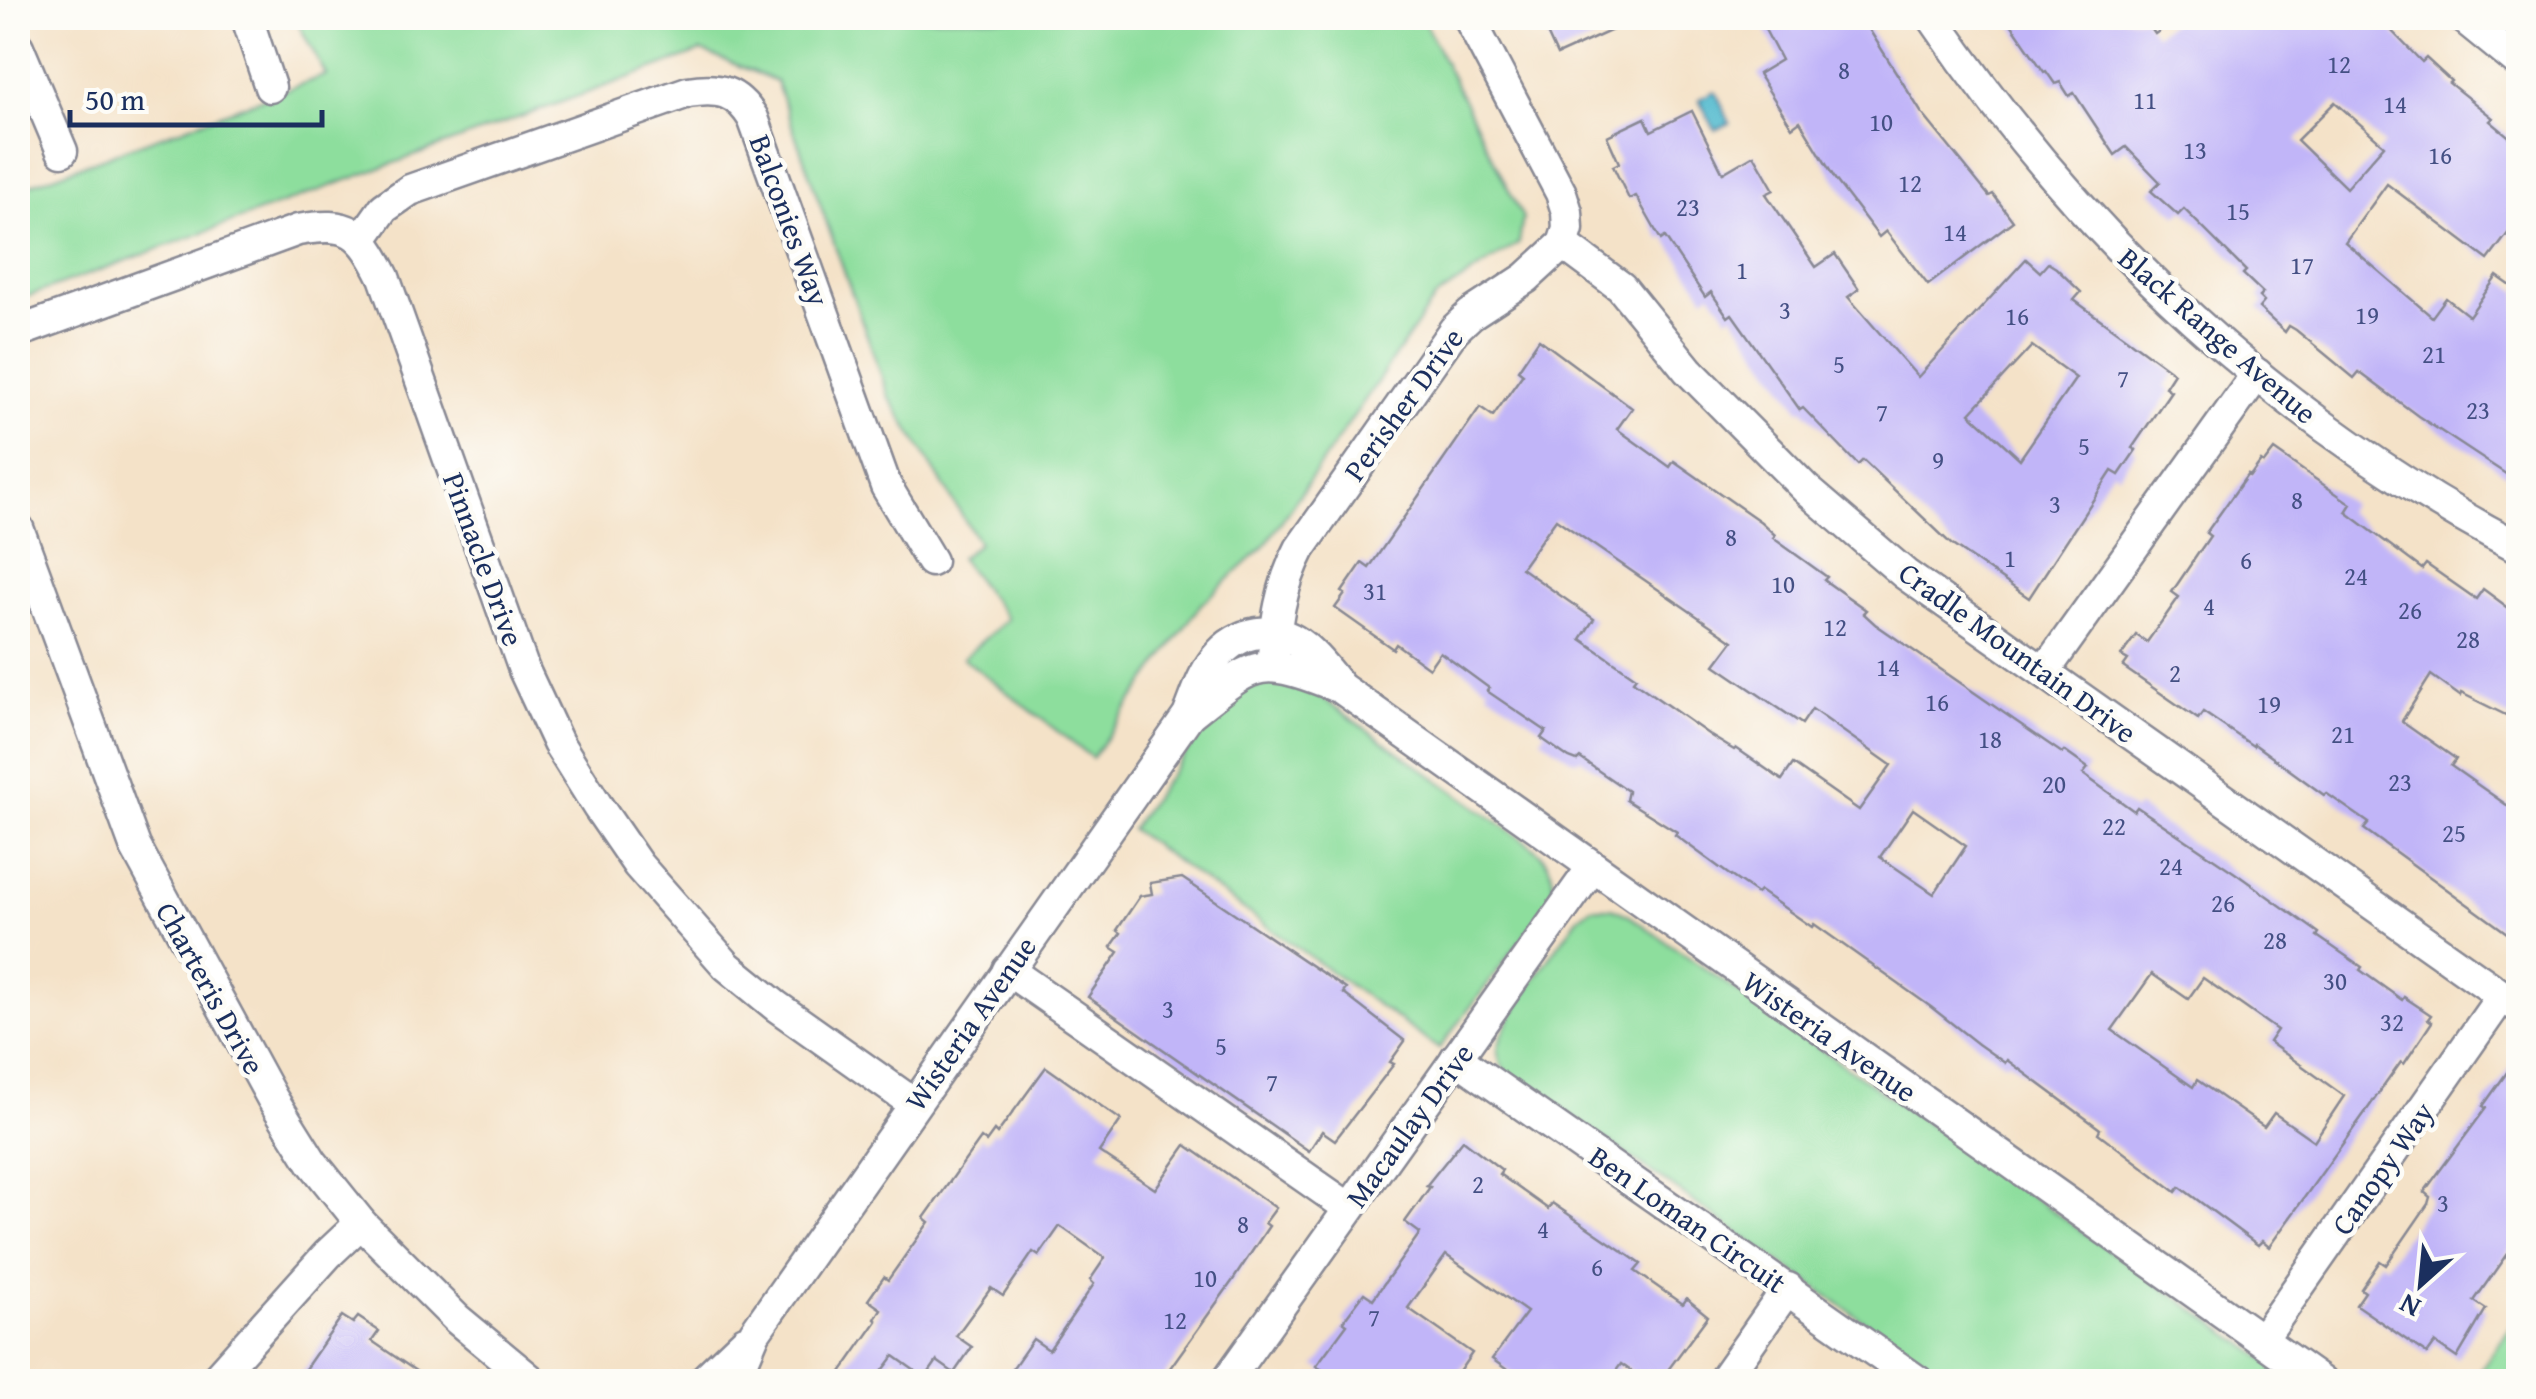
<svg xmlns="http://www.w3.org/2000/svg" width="2536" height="1399" viewBox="0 0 2536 1399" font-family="'Gentium Book Plus',serif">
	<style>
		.green { fill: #8dde9d; stroke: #54867e; stroke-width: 2.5 }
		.water { fill: #50b9ce; stroke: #367496; stroke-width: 2.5 }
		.building { fill: #c1b5f8; fill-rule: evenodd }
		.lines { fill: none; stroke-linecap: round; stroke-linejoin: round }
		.minor-casing { stroke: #888893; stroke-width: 35 }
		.minor { stroke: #fff; stroke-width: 30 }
		.labels { text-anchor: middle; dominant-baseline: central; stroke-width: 9; stroke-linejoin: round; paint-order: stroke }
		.number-label { font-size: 25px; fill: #445084 }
		.street-label { font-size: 30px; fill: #1b2f5e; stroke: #fdfcf7 }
	</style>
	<rect width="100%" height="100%" fill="#fdfcf7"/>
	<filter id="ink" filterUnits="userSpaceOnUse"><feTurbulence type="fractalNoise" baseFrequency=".01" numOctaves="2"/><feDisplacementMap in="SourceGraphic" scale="20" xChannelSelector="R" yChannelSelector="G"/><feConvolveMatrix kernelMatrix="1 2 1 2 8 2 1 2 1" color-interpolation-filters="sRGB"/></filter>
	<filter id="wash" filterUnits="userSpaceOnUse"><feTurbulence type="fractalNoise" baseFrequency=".0048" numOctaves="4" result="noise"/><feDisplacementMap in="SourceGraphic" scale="40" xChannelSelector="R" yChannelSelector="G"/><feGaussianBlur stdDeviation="2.25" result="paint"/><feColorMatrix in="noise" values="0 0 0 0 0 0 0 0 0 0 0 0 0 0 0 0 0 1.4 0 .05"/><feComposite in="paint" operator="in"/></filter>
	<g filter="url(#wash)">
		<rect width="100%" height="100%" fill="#f4e2c8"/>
		<!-- green -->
		<g class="green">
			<polygon points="295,18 1422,18 1523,218 1519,243 1435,298 1263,548 1201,604 1092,758 963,658 1007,619 960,558 979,543 889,397 776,81 702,51 18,300 18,189 326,75"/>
			<path d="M1269,681L1311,690L1533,847C1551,862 1557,877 1551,900L1439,1049L1131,829L1219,707L1240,689Z"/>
			<path d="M1591,908H1612L1628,915L2297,1381H1949L1536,1091C1518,1083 1502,1076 1498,1054C1494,1029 1561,943 1578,918Z"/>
			<polygon points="2518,1316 2518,1381 2473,1381"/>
		</g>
		<!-- water -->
		<polygon class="water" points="1715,91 1730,123 1715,130 1699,99"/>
		<g id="blocks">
			<!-- building -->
			<g class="building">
				<polygon points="1540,18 1639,18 1557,55"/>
				<polygon points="1759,18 1862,18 1921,112 1989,196 1993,194 2013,221 1928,285 1886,231 1879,237 1835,179 1800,121 1792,127 1758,74 1781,60"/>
				<path d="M2007,18H2144L2155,34L2179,18H2379L2422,62L2426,58L2451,81L2449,83L2493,118L2490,121L2518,144V220L2488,260L2387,184L2345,242L2432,317L2446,298L2469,316L2497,276L2518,291V482L2418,416L2359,372L2354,378L2296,330L2289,326L2285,332L2259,308L2264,302L2259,297L2263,293L2243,274L2246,271L2184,209L2178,215L2151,191L2160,182L2126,147L2115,155L2074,93L2069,96L2060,82L2055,84L2046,71L2044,72ZM2335,102L2384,145L2346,188L2297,140Z"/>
				<path d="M1692,111L1723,173L1754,155L1774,190L1766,194L1816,267L1835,254L1859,289L1848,297L1918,377L2026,259L2040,272L2048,263L2056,268L2081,292L2074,300L2174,373L2165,387L2171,391L2132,448L2136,450L2119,475L2112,471L2029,598L1951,544L1863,460L1858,465L1803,408L1800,410L1732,314L1728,317L1711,292L1705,297L1665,237L1661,240L1636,196L1629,199L1613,166L1619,163L1607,136L1645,118L1651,131ZM2032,346L2076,378L2020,459L1970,413Z"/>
				<path d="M1539,339L1632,408L1617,429L1670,467L1674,461L1761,522L1775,535L1773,538L1827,577L1824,580L1866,610L1863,613L1875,624L2062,753L2064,751L2088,768L2083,774L2134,811L2137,807L2235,873L2319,933L2317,936L2362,967L2360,970L2402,1000L2404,997L2431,1015L2428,1019L2432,1022L2404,1064L2401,1062L2269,1247L2262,1241L2258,1245L2180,1187L2176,1192L2098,1133L2100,1129L2007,1060L2005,1063L1978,1044L1931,1007L1814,924L1812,927L1760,891L1757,894L1731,876L1675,835L1677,832L1626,800L1628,791L1580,758L1577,761L1569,758L1541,738L1546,731L1487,691L1489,688L1440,652L1429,668L1396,644L1393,649L1335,608L1345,594L1342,592L1362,563L1369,568L1480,407L1493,416L1523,374L1518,370ZM1556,519L1733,641L1715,665L1802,724L1812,709L1891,765L1859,810L1793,764L1782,780L1736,748L1734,750L1711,736L1633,681L1636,677L1581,639L1594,619L1521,568ZM1913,809L1966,846L1934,894L1880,857ZM2152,974L2188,999L2203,978L2277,1030L2269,1042L2344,1096L2314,1141L2274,1113L2264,1127L2197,1080L2193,1087L2112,1030Z"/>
				<polygon points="2274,450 2351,504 2346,512 2422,569 2426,564 2476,599 2483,589 2518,615 2518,721 2461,693 2460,696 2431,675 2402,721 2456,759 2451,766 2518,813 2518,941 2364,829 2369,823 2326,793 2324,795 2254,744 2253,746 2203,712 2198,719 2123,667 2128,660 2121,656 2136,635 2147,642 2179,597 2172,592 2210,536 2206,533 2248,474 2250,476 2261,461 2264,463"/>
				<polygon points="1182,878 1346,989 1343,993 1405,1041 1390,1062 1394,1064 1335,1140 1322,1131 1309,1151 1088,997 1119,952 1111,947 1121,933 1117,930 1140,896 1152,894 1150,883"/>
				<polygon points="2518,1057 2518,1238 2474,1301 2486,1309 2457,1358 2435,1343 2427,1354 2356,1305 2365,1292 2361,1289 2380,1261 2386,1265 2428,1204 2430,1197 2424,1192 2486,1108 2483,1106"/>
				<polygon points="1046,1067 1121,1120 1099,1152 1155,1189 1186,1145 1276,1208 1265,1223 1269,1226 1233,1280 1160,1382 1003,1382 1033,1339 1049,1350 1094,1284 1090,1280 1105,1258 1060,1226 1039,1256 1033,1252 1003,1296 991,1288 956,1336 972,1347 954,1373 937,1361 925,1378 894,1356 874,1382 834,1382 877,1321 875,1319 881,1309 868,1300 884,1277 888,1280 929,1222 924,1218 981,1138 986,1142 994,1131 997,1134"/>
				<polygon points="1463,1140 1502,1170 1499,1174 1548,1209 1552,1203 1641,1264 1635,1271 1682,1304 1686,1298 1708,1316 1659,1382 1647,1382 1621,1364 1608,1382 1524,1382 1492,1359 1527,1312 1446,1255 1408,1308 1472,1353 1452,1382 1317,1382 1324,1371 1316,1366 1347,1324 1343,1321 1364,1293 1373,1299 1420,1233 1405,1222 1430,1187 1426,1186"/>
				<polygon points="342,1316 353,1323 358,1317 379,1331 372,1341 432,1382 296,1382"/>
			</g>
		</g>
	</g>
	<g filter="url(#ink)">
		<use href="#blocks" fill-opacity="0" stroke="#888893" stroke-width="2.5"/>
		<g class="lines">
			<defs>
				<g id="minor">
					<polyline points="247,18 270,87"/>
					<path d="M1933,18C2084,240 2279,422 2518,547"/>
					<polyline points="2464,18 2518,62"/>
					<polyline points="18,47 62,151"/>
					<path d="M362,239L384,208L410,190L688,92C719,87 736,91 753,118L886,486L931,561"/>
					<polyline points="1563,244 1621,287 1688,370 1806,489 1905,574 2518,1007"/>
					<path d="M18,332L298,230C350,221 361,231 384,277L524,670L558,743L598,807L638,865L727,966L776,1006L913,1103"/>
					<polyline points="18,528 135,846 272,1098 312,1162 361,1223 457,1319 533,1382"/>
					<path d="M1272,665C1276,623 1280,587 1300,549L1454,330L1471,314L1526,278L1563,244L1568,229L1567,212L1561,193L1469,18"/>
					<polyline points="2044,672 2257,374"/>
					<path d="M1190,714C1255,663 1255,654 1336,686"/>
					<polyline points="1008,970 1349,1208"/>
					<polyline points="1456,1058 1919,1382"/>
					<polyline points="2262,1339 2502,996"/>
					<polyline points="213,1382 328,1254 361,1223"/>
					<polyline points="702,1382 745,1341"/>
					<path d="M734,1382L755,1332L1188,716C1196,697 1202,675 1215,659C1238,630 1275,623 1304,647C1318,658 1329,674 1341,688L2321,1382"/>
					<polyline points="1226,1382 1592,868"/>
					<polyline points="1722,1382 1788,1288"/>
				</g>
			</defs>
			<!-- minor casing -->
			<use href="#minor" class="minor-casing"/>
			<!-- minor -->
			<use href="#minor" class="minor"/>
		</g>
	</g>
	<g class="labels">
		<!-- number labels -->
		<g class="number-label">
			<text x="2339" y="64">12</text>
			<text x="1844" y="70">8</text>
			<text x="2145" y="100">11</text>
			<text x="2395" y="104">14</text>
			<text x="1881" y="122">10</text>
			<text x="2195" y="150">13</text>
			<text x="2440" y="155">16</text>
			<text x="1910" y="183">12</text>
			<text x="1688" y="207">23</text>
			<text x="2238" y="211">15</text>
			<text x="1955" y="232">14</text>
			<text x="2302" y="265">17</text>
			<text x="1742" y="270">1</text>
			<text x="1785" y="310">3</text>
			<text x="2367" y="315">19</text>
			<text x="2017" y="316">16</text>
			<text x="2434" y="354">21</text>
			<text x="1839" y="364">5</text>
			<text x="2123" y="378">7</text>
			<text x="2478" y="410">23</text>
			<text x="1882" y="412">7</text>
			<text x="2084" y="446">5</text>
			<text x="1938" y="460">9</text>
			<text x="2297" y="500">8</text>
			<text x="2055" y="504">3</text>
			<text x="1731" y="537">8</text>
			<text x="2010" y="558">1</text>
			<text x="2246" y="560">6</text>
			<text x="2356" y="576">24</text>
			<text x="1783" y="584">10</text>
			<text x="1375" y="591">31</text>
			<text x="2209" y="606">4</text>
			<text x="2410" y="610">26</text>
			<text x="1835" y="627">12</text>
			<text x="2468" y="639">28</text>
			<text x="1888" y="667">14</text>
			<text x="2175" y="673">2</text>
			<text x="1937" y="702">16</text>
			<text x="2269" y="704">19</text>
			<text x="2343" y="734">21</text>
			<text x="1990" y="739">18</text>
			<text x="2400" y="782">23</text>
			<text x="2054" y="784">20</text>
			<text x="2114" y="826">22</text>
			<text x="2454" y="833">25</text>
			<text x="2171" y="866">24</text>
			<text x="2223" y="903">26</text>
			<text x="2275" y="940">28</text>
			<text x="2335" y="981">30</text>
			<text x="1168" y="1009">3</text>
			<text x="2392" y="1022">32</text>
			<text x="1221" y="1046">5</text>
			<text x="1272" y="1082">7</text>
			<text x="1478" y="1184">2</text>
			<text x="2443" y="1203">3</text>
			<text x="1243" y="1224">8</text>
			<text x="1543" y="1229">4</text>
			<text x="1597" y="1267">6</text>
			<text x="1205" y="1278">10</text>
			<text x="1374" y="1317">7</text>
			<text x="1175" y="1320">12</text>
		</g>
		<!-- street labels -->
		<g class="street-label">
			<text transform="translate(790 220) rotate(70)">Balconies Way</text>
			<text transform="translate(2218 335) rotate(41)">Black Range Avenue</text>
			<text transform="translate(1403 404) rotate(-54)">Perisher Drive</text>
			<text transform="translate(484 559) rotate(70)">Pinnacle Drive</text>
			<text transform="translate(2018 652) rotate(36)">Cradle Mountain Drive</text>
			<text transform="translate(211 988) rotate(61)">Charteris Drive</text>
			<text transform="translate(970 1023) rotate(-55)">Wisteria Avenue</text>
			<text transform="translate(1830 1036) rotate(35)">Wisteria Avenue</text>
			<text transform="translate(1409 1125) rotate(-54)">Macaulay Drive</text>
			<text transform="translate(2382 1168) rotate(-55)">Canopy Way</text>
			<text transform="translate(1688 1219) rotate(35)">Ben Loman Circuit</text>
		</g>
	</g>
	<!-- margin -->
	<rect width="2536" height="1399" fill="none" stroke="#fdfcf7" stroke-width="60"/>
	<!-- north arrow -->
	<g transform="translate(2421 1284) rotate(207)" stroke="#fdfcf7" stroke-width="8" paint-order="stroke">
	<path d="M0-8L18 38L0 25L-18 38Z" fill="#1b2f5e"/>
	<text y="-15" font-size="28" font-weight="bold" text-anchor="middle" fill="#1b2f5e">N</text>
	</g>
	<!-- scale -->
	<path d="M70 110v15h252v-15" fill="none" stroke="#1b2f5e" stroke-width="5"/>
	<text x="85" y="110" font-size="30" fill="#1b2f5e" stroke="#fdfcf7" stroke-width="8" paint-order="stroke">50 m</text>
</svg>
